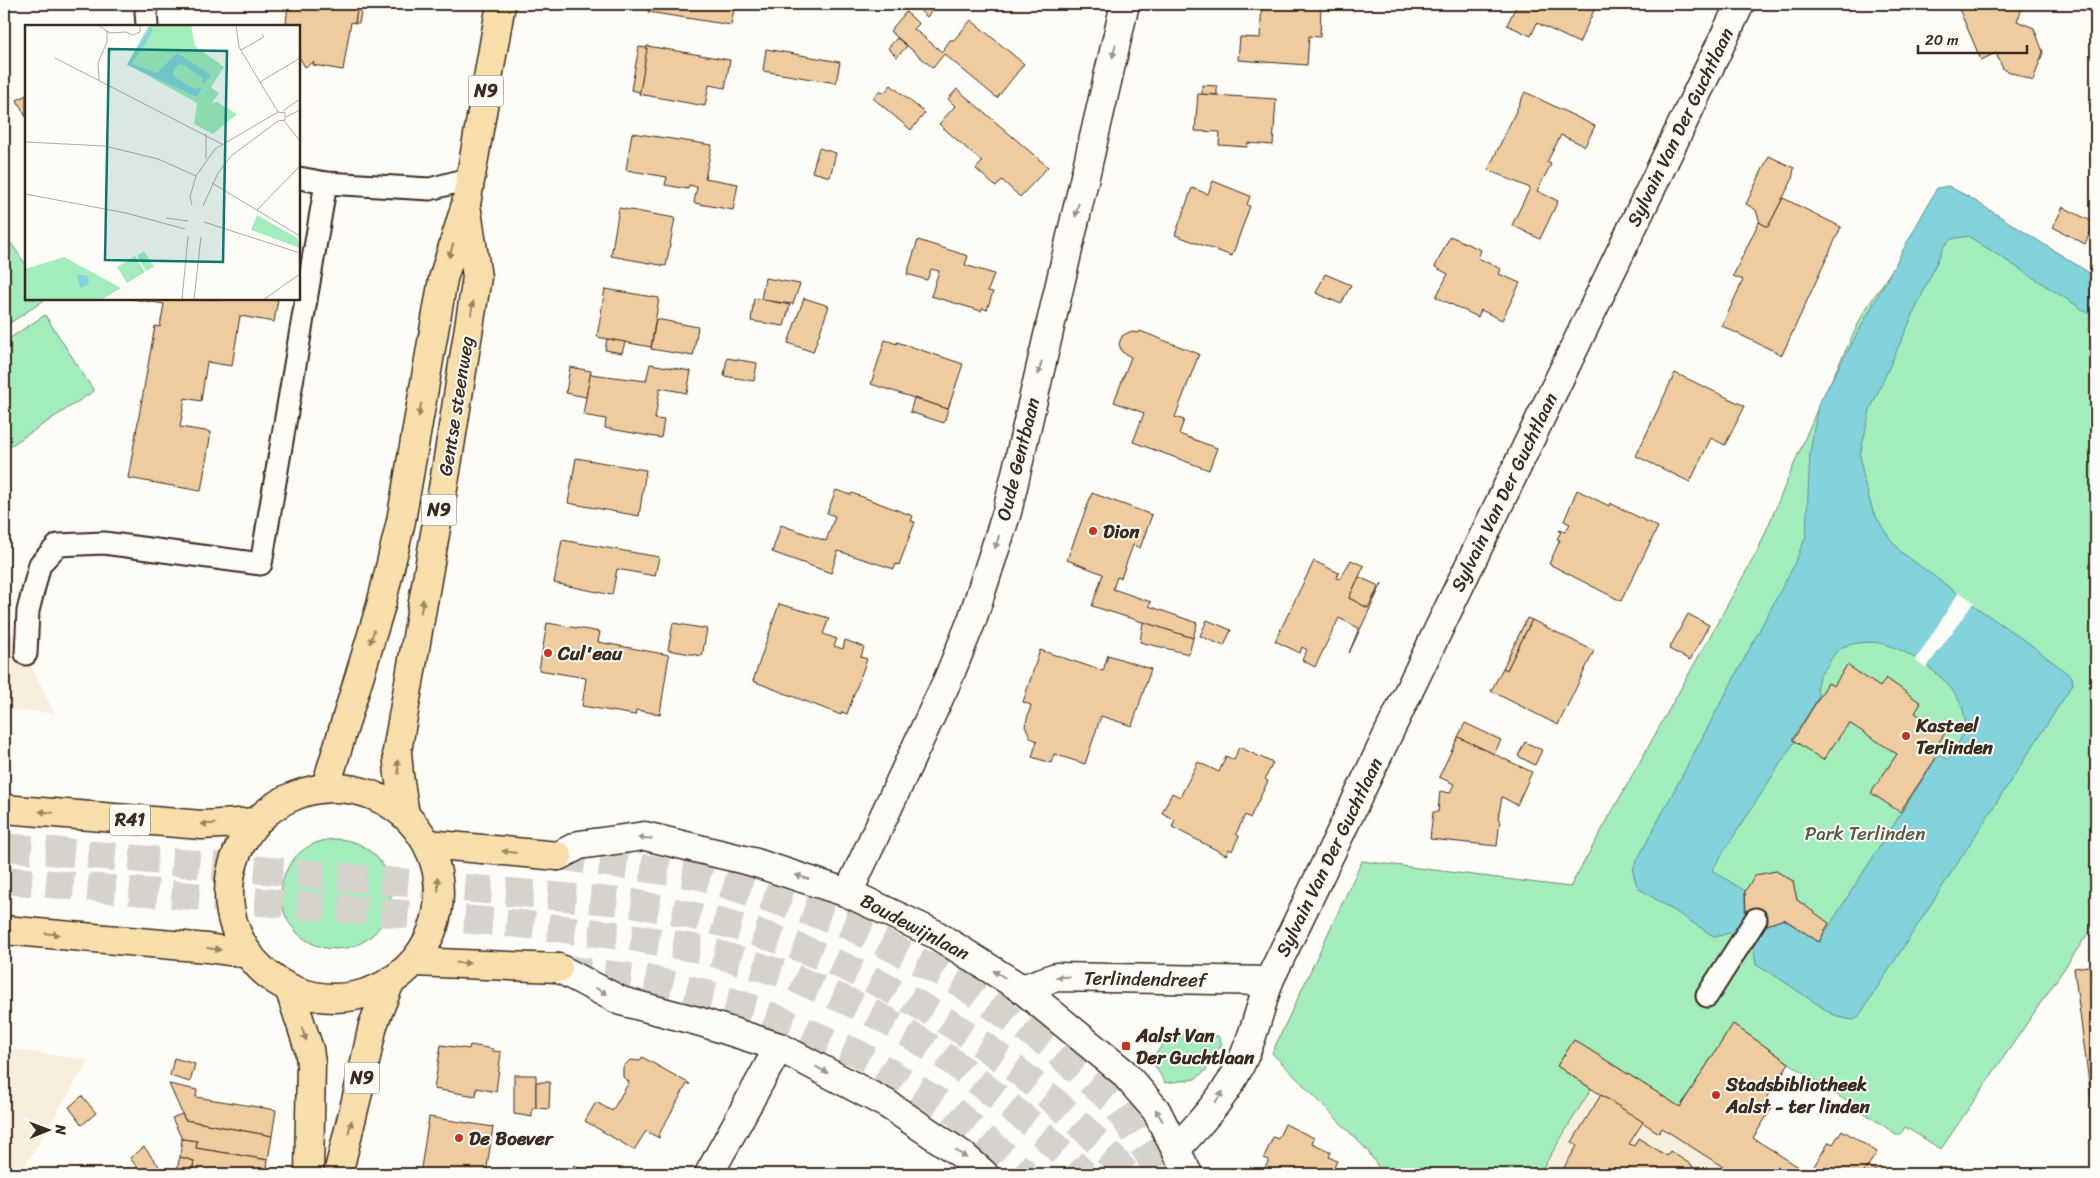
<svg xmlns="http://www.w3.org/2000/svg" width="2100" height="1178" viewBox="0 0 2100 1178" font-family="Sriracha,sans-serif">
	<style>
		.built { fill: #f8eedd }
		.green { fill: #a3edbc; stroke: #6f8c6d }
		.water { fill: #82d3dc; stroke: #668f90 }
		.pier { fill: #fdfcf7 }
		.building { fill: #eecca0; stroke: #3b2a1e }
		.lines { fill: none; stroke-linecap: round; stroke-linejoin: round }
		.trunk-tunnel { stroke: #d6d2cc; stroke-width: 28; stroke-dasharray: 28 14; stroke-linecap: butt }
		.service-casing { stroke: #3b2a1e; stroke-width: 25 }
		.minor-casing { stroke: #3b2a1e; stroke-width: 31 }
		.primary-casing { stroke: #3b2a1e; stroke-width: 31 }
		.trunk-casing { stroke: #3b2a1e; stroke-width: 31 }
		.service { stroke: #fdfcf7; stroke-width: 21 }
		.minor { stroke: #fdfcf7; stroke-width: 28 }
		.primary { stroke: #f8deab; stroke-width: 28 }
		.trunk { stroke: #f8deab; stroke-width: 28 }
		.oneway { fill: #9c938a }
		.oneway2 { fill: #9a8464 }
		.poi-dot { fill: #c8321e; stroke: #fdfcf7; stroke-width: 2 }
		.labels { text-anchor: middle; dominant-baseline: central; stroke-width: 4; stroke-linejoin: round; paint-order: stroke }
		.shield { fill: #fdfcf7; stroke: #75695f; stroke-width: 1 }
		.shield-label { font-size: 18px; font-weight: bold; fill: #3b2a1e }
		.street-label { font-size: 19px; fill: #3b2a1e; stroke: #fdfcf7 }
		.poi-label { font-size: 19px; font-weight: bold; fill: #3b2a1e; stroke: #fdfcf7; text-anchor: start }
		.park-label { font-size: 19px; fill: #555b46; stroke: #fdfcf7 }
		.inset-road { fill: none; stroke: #afa8a0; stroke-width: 1 }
		.view { fill: #0f766e; fill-opacity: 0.15; stroke: #0f766e; stroke-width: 2.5 }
		.inset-edge { fill: none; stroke: #3b2a1e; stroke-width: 2.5 }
	</style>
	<rect width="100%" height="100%" fill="#fdfcf7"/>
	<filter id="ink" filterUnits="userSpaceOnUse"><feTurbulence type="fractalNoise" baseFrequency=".02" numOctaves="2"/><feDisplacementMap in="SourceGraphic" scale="10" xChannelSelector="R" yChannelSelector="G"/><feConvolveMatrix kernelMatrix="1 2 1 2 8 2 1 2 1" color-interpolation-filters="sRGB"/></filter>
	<g filter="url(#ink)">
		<!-- built -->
		<g class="built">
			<polygon points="4,621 26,654 54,713 4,710"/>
			<polygon points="4,1048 89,1060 20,1174 4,1174"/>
			<polygon points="1591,1089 1662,1128 1734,1174 1539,1174"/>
		</g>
		<!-- green -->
		<g class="green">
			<polygon points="1948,186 2096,278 2096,922 1941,1149 1905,1127 1899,1136 1789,1063 1733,1024 1680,1107 1574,1040 1557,1066 1591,1089 1539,1174 1383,1174 1367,1150 1272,1053 1362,861 1570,887 1758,550 1816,412 1864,312"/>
			<polygon points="4,233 26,265 26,299 46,299 4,327"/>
			<polygon points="45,315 94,391 4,450 4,342"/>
			<circle cx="336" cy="894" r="55"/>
			<polygon points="1172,1034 1218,1036 1222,1044 1206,1070 1195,1079 1165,1083 1151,1059"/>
		</g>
		<!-- water -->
		<path class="water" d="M1948,186L1969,197L2096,277V318L1968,236L1951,239L1944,246L1870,410L1860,455L1864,481L1873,511L1886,533L1901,552L1976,607L2031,645L2072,677L2073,684L1859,1016L1854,1020L1846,1019L1832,1014L1777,977L1756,965L1752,939L1763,923L1767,925L1783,919L1819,942L1936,758L1939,755L1949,760C1955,748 1966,734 1965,721C1964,686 1911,649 1879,643C1869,641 1855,643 1845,646C1837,649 1831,659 1827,666C1819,676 1814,683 1819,697L1792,739L1795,741L1712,870L1745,891V912L1749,915L1737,931L1715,937L1638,888L1633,873L1634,866L1793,567L1806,536L1810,453L1818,405L1937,188Z"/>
		<!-- pier -->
		<polygon class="pier" points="1959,592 1974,602 1926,668 1915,661"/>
		<!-- building -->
		<g class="building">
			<polygon points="288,4 358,4 355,23 351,22 343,70 313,65 314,62 305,67 299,57 299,26 284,26 288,24 286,24"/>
			<polygon points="358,4 363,4 359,23 355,23"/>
			<polygon points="623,4 735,4 731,25 648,12 649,8"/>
			<polygon points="917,4 937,4 927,17 915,6"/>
			<polygon points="1262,4 1321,4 1320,37 1309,36 1307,65 1238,60 1240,37 1260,38"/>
			<polygon points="1517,4 1597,4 1579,43 1537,23 1531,36 1507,25"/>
			<polygon points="1883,4 1929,4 1928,8 1914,4 1897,10"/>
			<polygon points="1957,4 2024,4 2017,21 2034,28 2043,52 2033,81 2003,69 1996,53 1981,60"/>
			<polygon points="906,12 919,24 914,29 942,52 950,40 954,40 971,20 1024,64 997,98 944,54 933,68 890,31"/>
			<polygon points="897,38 907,46 897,57 888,48"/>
			<polygon points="647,46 730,60 725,88 709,85 705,106 639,94"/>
			<polygon points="639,47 647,48 640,92 631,90"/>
			<polygon points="766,49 840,62 836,83 763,71"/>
			<polygon points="891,85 925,113 911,130 873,98 880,90 884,93"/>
			<polygon points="1202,85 1217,86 1217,95 1202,94"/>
			<polygon points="957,89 1048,167 1020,197 1002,180 996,187 976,169 982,162 939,124 955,106 948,99"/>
			<polygon points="1525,92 1595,126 1585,146 1561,135 1547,162 1551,164 1537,191 1558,201 1540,239 1512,225 1530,188 1488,170"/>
			<polygon points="1198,94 1276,99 1273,145 1248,143 1247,147 1219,145 1220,132 1195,131"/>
			<polygon points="26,95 26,117 17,100"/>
			<polygon points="632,133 712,145 705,178 738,184 733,210 694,203 697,187 689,185 688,189 665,185 667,177 626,170"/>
			<polygon points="819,148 836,153 830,177 812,172"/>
			<polygon points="1769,156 1794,168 1792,180 1768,227 1760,223 1756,210 1746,204"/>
			<polygon points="1213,181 1250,196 1247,205 1250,206 1232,256 1175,235 1192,188 1208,194"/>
			<polygon points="1783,198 1841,227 1782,355 1722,326 1743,280 1733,276 1759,222 1768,227"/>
			<polygon points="2063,207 2095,223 2085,244 2053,227"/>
			<polygon points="619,208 675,218 666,266 611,256"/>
			<polygon points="1450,236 1481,250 1478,258 1501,269 1499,274 1520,283 1502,320 1481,310 1478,317 1436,297 1448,274 1435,267"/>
			<polygon points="918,240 968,256 965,265 994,274 988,291 993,292 987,310 982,308 981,311 931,296 939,271 931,269 927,280 907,274"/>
			<polygon points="1325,274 1351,285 1341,304 1316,293"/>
			<polygon points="765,278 800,284 793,304 761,300"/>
			<polygon points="605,289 659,298 651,347 597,337"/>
			<polygon points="754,298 790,305 784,326 751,321"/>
			<polygon points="804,298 829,306 813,352 788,343"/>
			<polygon points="133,299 278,299 274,322 240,316 232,366 207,362 201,401 185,398 180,427 211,432 201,491 128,478 155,326 160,327 164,304"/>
			<polygon points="656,319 698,327 693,356 651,349"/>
			<polygon points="1140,331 1199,354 1175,417 1184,420 1179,434 1217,448 1209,470 1133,442 1144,413 1114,402 1131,357 1122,352 1119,344 1122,336 1129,332 1139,333"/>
			<polygon points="607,339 625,342 622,353 605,350"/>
			<polygon points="885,340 897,344 897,342 963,364 948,409 871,384"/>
			<polygon points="727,358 757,363 754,381 724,376"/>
			<polygon points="650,364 691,371 687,393 660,388 655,419 664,420 661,438 605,428 606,419 583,415 590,374 646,381"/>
			<polygon points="570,367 591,371 586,397 566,393"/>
			<polygon points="1675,373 1745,406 1725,445 1711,438 1690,482 1636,456"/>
			<polygon points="914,398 948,409 944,423 910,412"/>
			<polygon points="576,458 646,470 639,516 568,503"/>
			<polygon points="836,490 851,495 852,493 913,516 911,521 915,522 899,565 896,564 894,569 838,551 831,573 772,552 781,525 826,541 835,516 827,513"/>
			<polygon points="1577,490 1609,506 1610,503 1658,527 1621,601 1549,564 1560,540 1557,539 1561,532 1559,531 1560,530 1565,532 1570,524 1564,521"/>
			<polygon points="1092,493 1152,515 1140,548 1133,545 1121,578 1117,577 1113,589 1151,602 1149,606 1197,623 1193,638 1092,606 1103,574 1067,560"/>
			<polygon points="562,540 659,557 655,576 617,569 612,595 554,583"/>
			<polygon points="1351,560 1364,566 1349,598 1368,608 1382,583 1349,653 1359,628 1339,618 1315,667 1302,660 1307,650 1302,647 1300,653 1275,641 1314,561 1339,573 1336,578 1340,579"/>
			<polygon points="1359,577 1379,586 1368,608 1349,598"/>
			<polygon points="779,604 829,618 823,634 837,639 834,646 843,649 845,640 864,647 861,657 867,659 847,714 842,712 841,715 753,681"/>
			<polygon points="1688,614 1709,625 1690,660 1669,649"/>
			<polygon points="1527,618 1532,620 1507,670 1503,668"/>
			<polygon points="1207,620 1231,630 1224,646 1200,636"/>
			<polygon points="1532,620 1594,651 1558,725 1491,691 1503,668 1507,670"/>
			<polygon points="1143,622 1193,638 1189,654 1140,642"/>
			<polygon points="547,623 600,632 598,642 669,655 660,714 636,710 635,715 582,706 586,678 539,670"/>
			<polygon points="673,623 707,629 702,656 668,650"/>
			<polygon points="1040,650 1103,671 1108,655 1151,669 1132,726 1101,716 1085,764 1054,754 1051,763 1032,757 1037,741 1031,738 1025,726 1031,705 1023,702"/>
			<polygon points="1847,665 1880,687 1886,678 1921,703 1915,713 1945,733 1931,754 1936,758 1900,812 1871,793 1897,754 1849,723 1823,760 1793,740 1828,683 1834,686"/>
			<polygon points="1465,723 1501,740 1494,754 1458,737"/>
			<polygon points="1458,737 1532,772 1517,805 1502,797 1498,819 1500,820 1497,846 1430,839 1433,812 1438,812 1440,791 1450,793 1454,784 1439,777"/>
			<polygon points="1525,742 1542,750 1535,765 1518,756"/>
			<polygon points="1239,747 1273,763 1265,779 1268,781 1250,818 1245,815 1236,834 1239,836 1232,851 1229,849 1226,855 1172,827 1175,820 1162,813 1172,793 1180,797 1198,762 1219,772 1226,756 1234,760"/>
			<polygon points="1776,871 1793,881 1797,900 1829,923 1819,942 1784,919 1767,925 1746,912 1745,891 1756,875"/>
			<polygon points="2096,965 2096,1136 2074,968"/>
			<polygon points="1733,1024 1789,1063 1764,1103 1772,1108 1753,1138 1805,1171 1803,1174 1734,1174 1662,1128 1659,1133 1557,1066 1574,1040 1680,1107"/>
			<polygon points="441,1045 469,1049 470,1045 493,1049 493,1051 501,1052 496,1092 477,1088 476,1096 434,1089"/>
			<polygon points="642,1057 690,1084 687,1084 658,1136 660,1137 659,1138 646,1131 634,1150 585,1121 596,1102 612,1111 629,1082 623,1077 623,1067 630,1060 640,1061"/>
			<polygon points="174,1058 195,1064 190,1082 170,1076"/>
			<polygon points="514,1075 536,1075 536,1108 532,1108 532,1117 514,1114"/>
			<polygon points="536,1082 550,1082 549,1109 536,1108"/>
			<polygon points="169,1084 197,1090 196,1097 276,1110 272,1136 185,1120"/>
			<polygon points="1601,1095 1643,1122 1629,1144 1634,1146 1638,1138 1667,1156 1670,1151 1693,1166 1688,1174 1560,1174 1577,1146 1572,1142"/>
			<polygon points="82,1096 96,1113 82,1125 69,1107"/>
			<polygon points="182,1114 185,1120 272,1136 268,1160 196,1148 197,1141 182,1139 172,1118"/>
			<polygon points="429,1117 493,1127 486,1174 420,1174"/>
			<polygon points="1285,1124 1314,1138 1312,1143 1331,1152 1329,1157 1337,1161 1331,1174 1262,1174 1269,1160 1264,1158 1273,1137 1278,1139"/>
			<polygon points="1842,1130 1877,1152 1863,1174 1809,1174 1829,1142 1833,1144"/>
			<polygon points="182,1139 197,1141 196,1148 268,1160 266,1174 209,1174 192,1171 194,1161 180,1157"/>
			<polygon points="144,1147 165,1174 142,1174 130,1158"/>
			<polygon points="180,1157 194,1161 192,1171 209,1174 176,1172"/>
			<polygon points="574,1165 593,1174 570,1174"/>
			<polygon points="1868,1166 1881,1174 1863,1174"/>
		</g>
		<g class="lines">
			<!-- trunk-tunnel -->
			<g class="trunk-tunnel">
				<path d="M4,847L633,903C686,914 740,925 790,944C920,994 1035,1069 1127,1174"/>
				<polyline points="558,856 701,876 844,923 959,982 1051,1047 1114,1103 1148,1153 1158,1174"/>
				<polyline points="4,880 521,924 631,937 704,950 784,974 847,1001 886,1020 949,1059 1033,1125 1084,1174"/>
				<polyline points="562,969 647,979 700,992 752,1008 859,1054 952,1110 1026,1174"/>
			</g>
			<defs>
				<g id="service">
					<polyline points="146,11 147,26"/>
					<polyline points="299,178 326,183 430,189 471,178"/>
					<polyline points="26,654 28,611 40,564 58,545 104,543 261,564 326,183"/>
					<polyline points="1707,996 1756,919"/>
				</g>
				<g id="minor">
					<polyline points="558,856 579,845 645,836 753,862 848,893 935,934 1022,989 1123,1072 1156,1110 1188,1174"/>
					<polyline points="848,893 948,679 972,620 1007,512 1125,4"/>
					<polyline points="558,968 621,1001 701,1022 779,1047 887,1104 961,1154 984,1174"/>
					<polyline points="1022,989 1056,977 1269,981"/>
					<path d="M1177,1148C1196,1128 1216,1106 1231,1082C1250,1051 1258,1015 1269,981L1740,4"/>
					<polyline points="709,1174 779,1047"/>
				</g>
				<g id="primary">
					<polyline points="326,786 381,605 401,521 443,279 466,204 501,4"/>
					<circle cx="334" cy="893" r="105"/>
					<polyline points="405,815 399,775 397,751 446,471 477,277 467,211"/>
					<polyline points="289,988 309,1049 311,1063 309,1174"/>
					<polyline points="338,1174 362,1076 373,1025 390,982"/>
				</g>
				<g id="trunk">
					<polyline points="4,809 202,825 256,822"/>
					<polyline points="428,844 558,856"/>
					<polyline points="4,930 207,948 249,954"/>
					<polyline points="414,962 558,968"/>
				</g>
			</defs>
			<!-- service casing -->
			<use href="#service" class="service-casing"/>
			<!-- minor casing -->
			<use href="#minor" class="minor-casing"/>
			<!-- primary casing -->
			<use href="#primary" class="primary-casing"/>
			<!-- trunk casing -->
			<use href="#trunk" class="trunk-casing"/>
			<!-- service -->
			<use href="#service" class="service"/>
			<!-- minor -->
			<use href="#minor" class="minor"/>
			<!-- primary -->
			<use href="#primary" class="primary"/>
			<!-- trunk -->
			<use href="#trunk" class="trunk"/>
		</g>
		<!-- one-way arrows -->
		<defs><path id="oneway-solid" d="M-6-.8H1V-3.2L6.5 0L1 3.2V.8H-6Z" transform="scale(1.25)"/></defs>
		<g class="oneway">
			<use href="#oneway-solid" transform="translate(1114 51) rotate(103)"/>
			<use href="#oneway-solid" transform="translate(1077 210) rotate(103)"/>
			<use href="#oneway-solid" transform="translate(1040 368) rotate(103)"/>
			<use href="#oneway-solid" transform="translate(997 542) rotate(108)"/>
			<use href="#oneway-solid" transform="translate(645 838) rotate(-177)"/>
			<use href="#oneway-solid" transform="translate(802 877) rotate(-162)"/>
			<use href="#oneway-solid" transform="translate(999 974) rotate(-148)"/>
			<use href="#oneway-solid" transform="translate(1063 977) rotate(179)"/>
			<use href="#oneway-solid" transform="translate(601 991) rotate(28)"/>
			<use href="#oneway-solid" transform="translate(822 1070) rotate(28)"/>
			<use href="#oneway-solid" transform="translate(1219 1097) rotate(-53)"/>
			<use href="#oneway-solid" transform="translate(1159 1115) rotate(-120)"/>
			<use href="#oneway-solid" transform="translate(961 1154) rotate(37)"/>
		</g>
		<g class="oneway2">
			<use href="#oneway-solid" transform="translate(451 251) rotate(107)"/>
			<use href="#oneway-solid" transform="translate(472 308) rotate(-81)"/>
			<use href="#oneway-solid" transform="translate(420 410) rotate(100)"/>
			<use href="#oneway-solid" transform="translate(422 606) rotate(-80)"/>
			<use href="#oneway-solid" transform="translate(372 637) rotate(106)"/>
			<use href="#oneway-solid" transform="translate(398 767) rotate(-94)"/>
			<use href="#oneway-solid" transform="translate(46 812) rotate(-175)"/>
			<use href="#oneway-solid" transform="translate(208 824) rotate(178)"/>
			<use href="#oneway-solid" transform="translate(509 852) rotate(-173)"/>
			<use href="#oneway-solid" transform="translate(438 884) rotate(-92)"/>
			<use href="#oneway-solid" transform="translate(52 934) rotate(5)"/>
			<use href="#oneway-solid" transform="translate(214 949) rotate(8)"/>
			<use href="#oneway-solid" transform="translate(463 963) rotate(2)"/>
			<use href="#oneway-solid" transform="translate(304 1034) rotate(71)"/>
			<use href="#oneway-solid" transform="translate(350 1127) rotate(-76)"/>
		</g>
	</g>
	<!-- markers -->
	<g class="poi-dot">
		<circle cx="1093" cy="531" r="5"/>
		<circle cx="548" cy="653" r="5"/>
		<circle cx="1906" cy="736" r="5"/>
		<rect x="1121" y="1041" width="10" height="10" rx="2.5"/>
		<circle cx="1716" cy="1095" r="5"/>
		<circle cx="459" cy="1138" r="5"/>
	</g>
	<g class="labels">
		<!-- shield labels -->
		<g class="shield">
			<rect x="468.5" y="75.5" width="35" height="31" rx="4"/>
			<rect x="421.5" y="494.5" width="35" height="31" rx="4"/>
			<rect x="110" y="804.5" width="40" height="31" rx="4"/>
			<rect x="344.5" y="1062.5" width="35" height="31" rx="4"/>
		</g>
		<g class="shield-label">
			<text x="486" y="91">N9</text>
			<text x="439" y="510">N9</text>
			<text x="130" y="820">R41</text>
			<text x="362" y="1078">N9</text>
		</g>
		<!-- street labels -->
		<g class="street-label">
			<text transform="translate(1680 127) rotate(-64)">Sylvain Van Der Guchtlaan</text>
			<text transform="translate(456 406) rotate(-81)">Gentse steenweg</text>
			<text transform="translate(1018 459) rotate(-76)">Oude Gentbaan</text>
			<text transform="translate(1504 492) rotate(-64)">Sylvain Van Der Guchtlaan</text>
			<text transform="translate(1329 857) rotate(-64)">Sylvain Van Der Guchtlaan</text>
			<text transform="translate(915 927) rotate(28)">Boudewijnlaan</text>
			<text transform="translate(1145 979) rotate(1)">Terlindendreef</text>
		</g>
		<!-- poi labels -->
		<g class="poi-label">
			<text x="1103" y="531">Dion</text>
			<text x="558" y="653">Cul'eau</text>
			<text x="1916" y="725">Kasteel<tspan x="1916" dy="22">Terlinden</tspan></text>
			<text x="1136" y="1035">Aalst Van<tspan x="1136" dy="22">Der Guchtlaan</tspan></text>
			<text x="1726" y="1084">Stadsbibliotheek<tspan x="1726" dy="22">Aalst - ter linden</tspan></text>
			<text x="469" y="1138">De Boever</text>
		</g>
		<!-- park labels -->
		<g class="park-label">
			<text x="1865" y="833">Park Terlinden</text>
		</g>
	</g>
	<!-- overview -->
	<g transform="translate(25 25)">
		<rect width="275" height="275" fill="#fdfcf7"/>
		<path d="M124,0H166L170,21L199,42L186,62L194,68L187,78L192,77L212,89L188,109L169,99L172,78L102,39ZM232,190L272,213L275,223L226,205ZM119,226L129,242L121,246L112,231ZM110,231L120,247L102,258L92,242ZM39,232L96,263L76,275H0V244Z" fill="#a3edbc"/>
		<path d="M125,2L128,4L125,11L107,39L132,48L152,28L186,50L177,60L178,53L159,40L154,39L150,43L148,49L151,53L170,64L177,62L172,72L102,40ZM51,249L63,251L64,259L56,263Z" fill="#82d3dc"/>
		<path class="inset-road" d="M73,0L85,8L101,7L108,10L115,7V0M211,0L214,22L253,87M216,25L239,12L237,9M30,33L197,119M74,55L73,38L82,17V6M235,57L275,33M258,86L275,74M261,92L275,85M259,96L275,116M181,109V134M0,117L80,121L133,134L171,151M187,158L275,211M0,169L101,188L160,204M167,180L165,172L171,151L190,124L253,87M178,181L193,148L206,131L253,96L260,95V88L253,87M232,185L275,141M141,193L163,196M179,197L275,228M157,275L163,211M169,275L176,212M238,275L275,249"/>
		<path class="view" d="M84,24L202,26L198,237L80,235Z"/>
		<rect width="275" height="275" class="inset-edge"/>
	</g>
	<!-- margin -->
	<rect width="2100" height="1178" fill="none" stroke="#fdfcf7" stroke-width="20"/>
	<rect x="10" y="10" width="2080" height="1158" fill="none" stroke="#3b2a1e" stroke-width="2" filter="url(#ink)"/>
	<!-- north arrow -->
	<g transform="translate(48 1130) rotate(89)" stroke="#fdfcf7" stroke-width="4" paint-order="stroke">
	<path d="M0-4L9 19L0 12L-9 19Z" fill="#3b2a1e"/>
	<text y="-8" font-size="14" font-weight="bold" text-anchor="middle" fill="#3b2a1e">N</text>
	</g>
	<!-- scale -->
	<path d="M1918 45v8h109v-8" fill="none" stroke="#3b2a1e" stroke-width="2.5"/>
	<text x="1925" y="45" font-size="15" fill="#3b2a1e" stroke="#fdfcf7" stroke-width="4" paint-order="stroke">20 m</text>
</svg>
